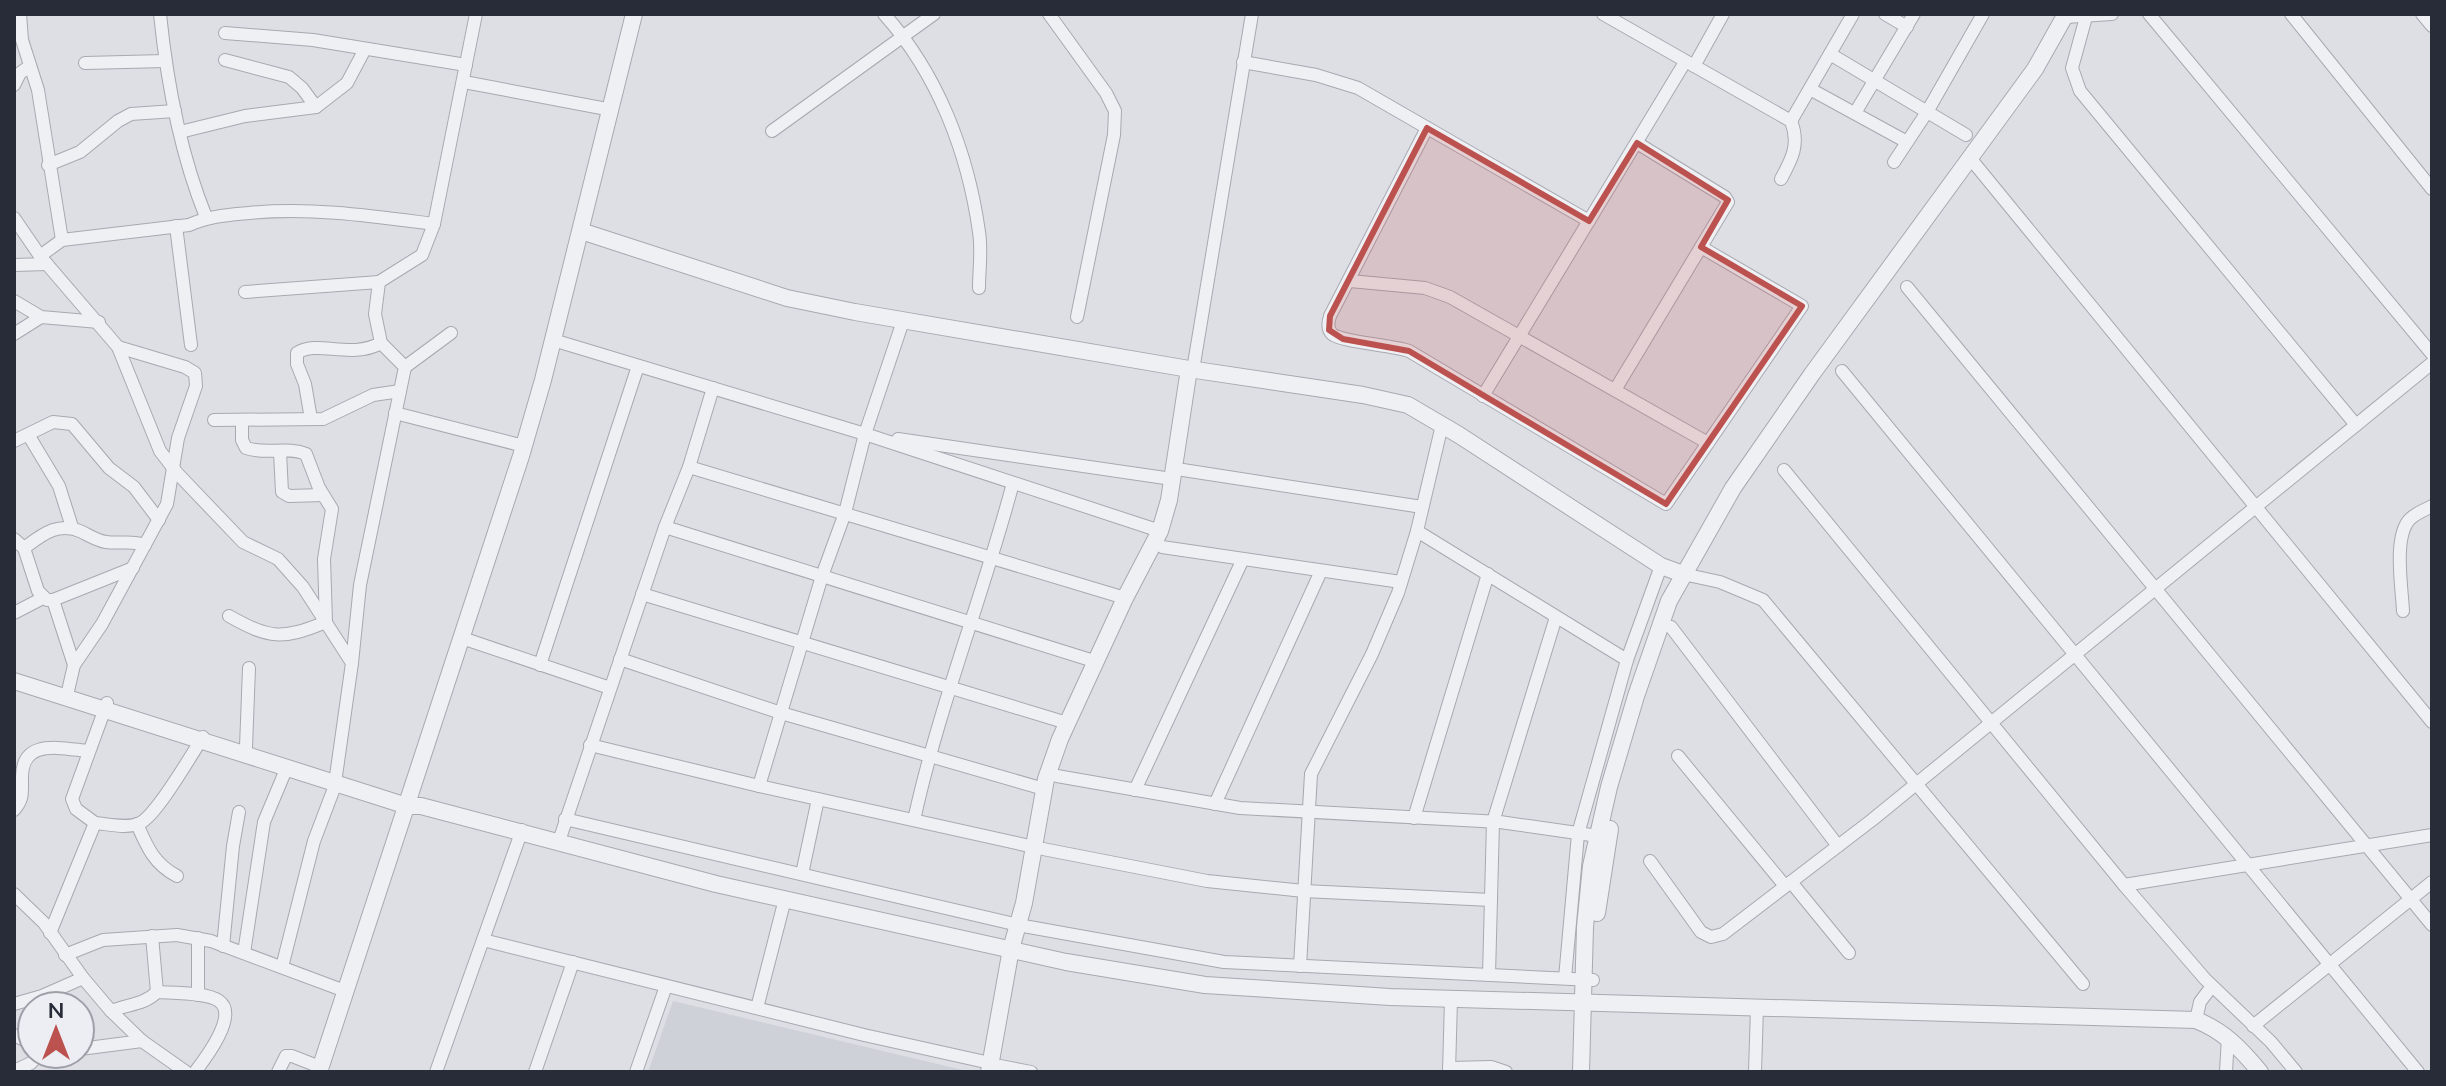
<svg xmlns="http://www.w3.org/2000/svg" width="2446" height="1086" viewBox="0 0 2446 1086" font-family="Mulish,sans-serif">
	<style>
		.built { fill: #cfd1d9 }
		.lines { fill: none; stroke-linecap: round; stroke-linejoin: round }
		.minor-casing { stroke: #a7a9b1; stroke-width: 14 }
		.tertiary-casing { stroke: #a7a9b1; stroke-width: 18 }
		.minor { stroke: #eff0f4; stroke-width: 12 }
		.tertiary { stroke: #eff0f4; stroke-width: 16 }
		.marked { fill: #bc524f; fill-opacity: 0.2; stroke: #bc524f; stroke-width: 6; stroke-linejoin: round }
	</style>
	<rect width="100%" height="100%" fill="#dddfe5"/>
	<!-- built -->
	<polygon class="built" points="673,1001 967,1071 967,1072 648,1072"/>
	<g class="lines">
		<defs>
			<g id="minor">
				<polyline points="20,14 22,40 38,90 62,240"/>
				<path d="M160,14C167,83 180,153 206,217"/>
				<path d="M884,14C938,74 968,153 979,232C982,250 979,270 979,288"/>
				<polyline points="1049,14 1106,93 1115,111 1114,135 1077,317"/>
				<path d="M1603,14L1791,121C1800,144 1792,159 1781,179"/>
				<polyline points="1885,14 1907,27"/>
				<polyline points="2149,14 2432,354"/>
				<polyline points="2291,14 2432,189"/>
				<polyline points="2422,14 2432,26"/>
				<polyline points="2065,17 2112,14"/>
				<polyline points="2086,17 2072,68 2080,91 2356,425"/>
				<polyline points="225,33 313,40 466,65"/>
				<polyline points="1830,54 1966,135"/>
				<polyline points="225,60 289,77 302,88 316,107"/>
				<polyline points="1243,62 1316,75 1358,88 1589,221"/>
				<polyline points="85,63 165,61"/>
				<polyline points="1694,66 1723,14"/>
				<polyline points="464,82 612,110"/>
				<polyline points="14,85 20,73 30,66"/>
				<polyline points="1810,89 1907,142"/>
				<polyline points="1855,113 1914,14"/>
				<polyline points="1791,121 1853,14"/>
				<path d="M1427,128L1330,316C1328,322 1327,329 1332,334C1341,342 1392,345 1409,351L1666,504L1802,306L1701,247"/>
				<polyline points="772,131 934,14"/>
				<polyline points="180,132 245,116 316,107 347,83 365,49"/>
				<polyline points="1970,158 2432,722"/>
				<polyline points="1894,162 1927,112 1983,14"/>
				<polyline points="48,165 80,152 118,121 131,114 175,111"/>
				<polyline points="14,218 40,256 118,347 160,451 177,473 243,542 278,559 303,587 352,663 336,776"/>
				<polyline points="176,226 191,345"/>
				<path d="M40,256L62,240L189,225C209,216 228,215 249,213C311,207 372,216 434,224"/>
				<polyline points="14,265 47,264"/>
				<polyline points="1350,281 1425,288 1450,297 1708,443"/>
				<polyline points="1907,287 2432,925"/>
				<polyline points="245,292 379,282"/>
				<polyline points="14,301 41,317 99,322"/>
				<polyline points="14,334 41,317"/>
				<polyline points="553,340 865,434 1160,531"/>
				<polyline points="405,367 451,333"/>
				<polyline points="1193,370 1252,14"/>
				<polyline points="1842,371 2418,1072"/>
				<polyline points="1615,390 1728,202 1725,197 1637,143"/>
				<polyline points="1483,396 1685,62"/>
				<polyline points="395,413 524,446"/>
				<path d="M311,419L305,384L297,364V353C317,339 350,360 381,343"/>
				<polyline points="214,420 323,419 373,395 400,391"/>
				<polyline points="29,436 59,486 72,527"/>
				<polyline points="898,439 1172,479"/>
				<polyline points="14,441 53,422 72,424 109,468 134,487 159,520"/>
				<polyline points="280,452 282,492 289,496 323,495"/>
				<polyline points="689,467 1125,598"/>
				<polyline points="1183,470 1422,507"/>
				<polyline points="1784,470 2124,885 2205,979 2271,1042 2296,1072"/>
				<polyline points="665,527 1097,662"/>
				<polyline points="1417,531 1627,660"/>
				<polyline points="14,539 24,548 38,591 47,600 53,600 133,568"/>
				<polyline points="1162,547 1401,582"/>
				<path d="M24,548C43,534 59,521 82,532C90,536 98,541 106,542C120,544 132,540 145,545"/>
				<polyline points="1683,574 1720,582 1763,600 2083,984"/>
				<polyline points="642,594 1067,723"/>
				<polyline points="53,600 74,665"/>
				<path d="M2403,611C2402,588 2393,536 2410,519C2416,513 2425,510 2432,506"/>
				<polyline points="14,613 43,598"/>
				<path d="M229,616C270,639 282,640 326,622L324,559L332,509L319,488L306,454C288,446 266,455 246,448L242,440V421"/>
				<polyline points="1671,627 1838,846"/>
				<polyline points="462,638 610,688"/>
				<polyline points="620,659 781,713 1044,789"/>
				<polyline points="352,663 360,585 405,367 381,343 375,314 379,282 422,255 434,224 476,14"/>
				<polyline points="540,665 638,366"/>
				<polyline points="68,691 74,665 102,624 167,504 178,438 196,386 195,373 185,367 118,347"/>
				<polyline points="590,745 759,786 1034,847"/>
				<polyline points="246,747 249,668"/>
				<polyline points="1678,756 1785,886"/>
				<polyline points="1057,776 1240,808 1500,822 1598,836"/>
				<polyline points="759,786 822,576 845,513 865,434 903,321"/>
				<polyline points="1135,790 1243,559"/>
				<polyline points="1215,804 1321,571"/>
				<path d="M14,810C23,800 22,794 22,781C20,738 58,748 88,751"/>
				<polyline points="1414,818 1488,574"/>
				<polyline points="565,819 1018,925 1224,962 1593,980"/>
				<path d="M914,820C939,706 983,596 1013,483"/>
				<path d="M95,823C108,824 128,829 140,823C157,815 191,755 203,737"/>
				<path d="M137,824C147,847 154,864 177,876"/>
				<polyline points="559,841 665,527 689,467 713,388"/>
				<polyline points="1043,849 1207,881 1304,891 1491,900"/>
				<polyline points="1650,861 1701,932 1711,937 1723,934 1872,820 2432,363"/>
				<polyline points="802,874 818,799"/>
				<polyline points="1791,882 1849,953"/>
				<polyline points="2124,885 2432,835"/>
				<polyline points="14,894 44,923 83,978 111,1011 142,1041"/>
				<polyline points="50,933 95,823 76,809 72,799 107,703"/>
				<polyline points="483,940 864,1035 990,1063"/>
				<polyline points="223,946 233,846 239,812"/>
				<polyline points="244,953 264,822 287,767"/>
				<polyline points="65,955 103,940 177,935 211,941 345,991"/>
				<polyline points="1300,966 1311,774 1372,654 1398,593 1417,531 1442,425"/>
				<polyline points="282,967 314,841 336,783"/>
				<polyline points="1489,975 1493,822 1556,617"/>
				<polyline points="1565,978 1578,834 1627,660 1661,566"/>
				<path d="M157,992C172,993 207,992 219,1001C239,1015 205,1059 195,1072"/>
				<polyline points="198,995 198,938"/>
				<polyline points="14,1004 42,996 83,978"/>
				<polyline points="757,1008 785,899"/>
				<path d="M111,1011C128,1004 144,1005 157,992L152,936"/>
				<polyline points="2196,1020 2200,1002 2212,986"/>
				<polyline points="2253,1026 2432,882"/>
				<polyline points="14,1035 32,1044"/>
				<polyline points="80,1049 142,1041 186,1072"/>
				<polyline points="1000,1066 1031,1072"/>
				<polyline points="1449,1068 1491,1067 1506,1072"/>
				<polyline points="14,1071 31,1063 39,1054"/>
				<polyline points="278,1072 286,1056 292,1056 320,1067"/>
				<polyline points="436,1072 522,830"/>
				<polyline points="535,1072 573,962"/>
				<polyline points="636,1072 666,986"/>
				<polyline points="1449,1072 1451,999"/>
				<polyline points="1755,1072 1757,1007"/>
				<polyline points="2226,1072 2228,1037"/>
			</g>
			<g id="tertiary">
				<polyline points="581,231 787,298 855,312 1189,369 1363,395 1408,405 1459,435 1661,566 1683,574"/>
				<path d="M14,681L407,806H421L716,884L1066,962L1205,985L1390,997L2196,1020C2224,1031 2241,1049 2260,1072"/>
				<polyline points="1597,913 1610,829"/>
				<polyline points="319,1072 521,456 543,380 634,14"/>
				<polyline points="989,1072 1011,949 1024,903 1046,779 1060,739 1125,598 1160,531 1169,500 1189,369"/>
				<polyline points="1581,1072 1585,927 1591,866 1609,787 1636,696 1669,601 1733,488 1812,374 2035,69 2066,14"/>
			</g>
		</defs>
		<!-- minor casing -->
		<use href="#minor" class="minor-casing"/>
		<!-- tertiary casing -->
		<use href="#tertiary" class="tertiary-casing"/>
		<!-- minor -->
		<use href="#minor" class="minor"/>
		<!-- tertiary -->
		<use href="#tertiary" class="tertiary"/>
	</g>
	<!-- marked area -->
	<path class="marked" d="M1427,128L1589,221L1637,143L1728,200L1701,247L1802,306L1666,504L1409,351L1343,339L1329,330L1330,316Z"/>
	<!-- border -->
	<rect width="2446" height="1086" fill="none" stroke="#282c39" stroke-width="32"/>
	<!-- north arrow -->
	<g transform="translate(56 1030)"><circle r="38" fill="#eceef3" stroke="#9ea0a9" stroke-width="2"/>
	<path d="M0-6L14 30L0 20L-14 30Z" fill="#bc524f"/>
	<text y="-12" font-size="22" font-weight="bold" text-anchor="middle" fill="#282c39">N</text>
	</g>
</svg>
